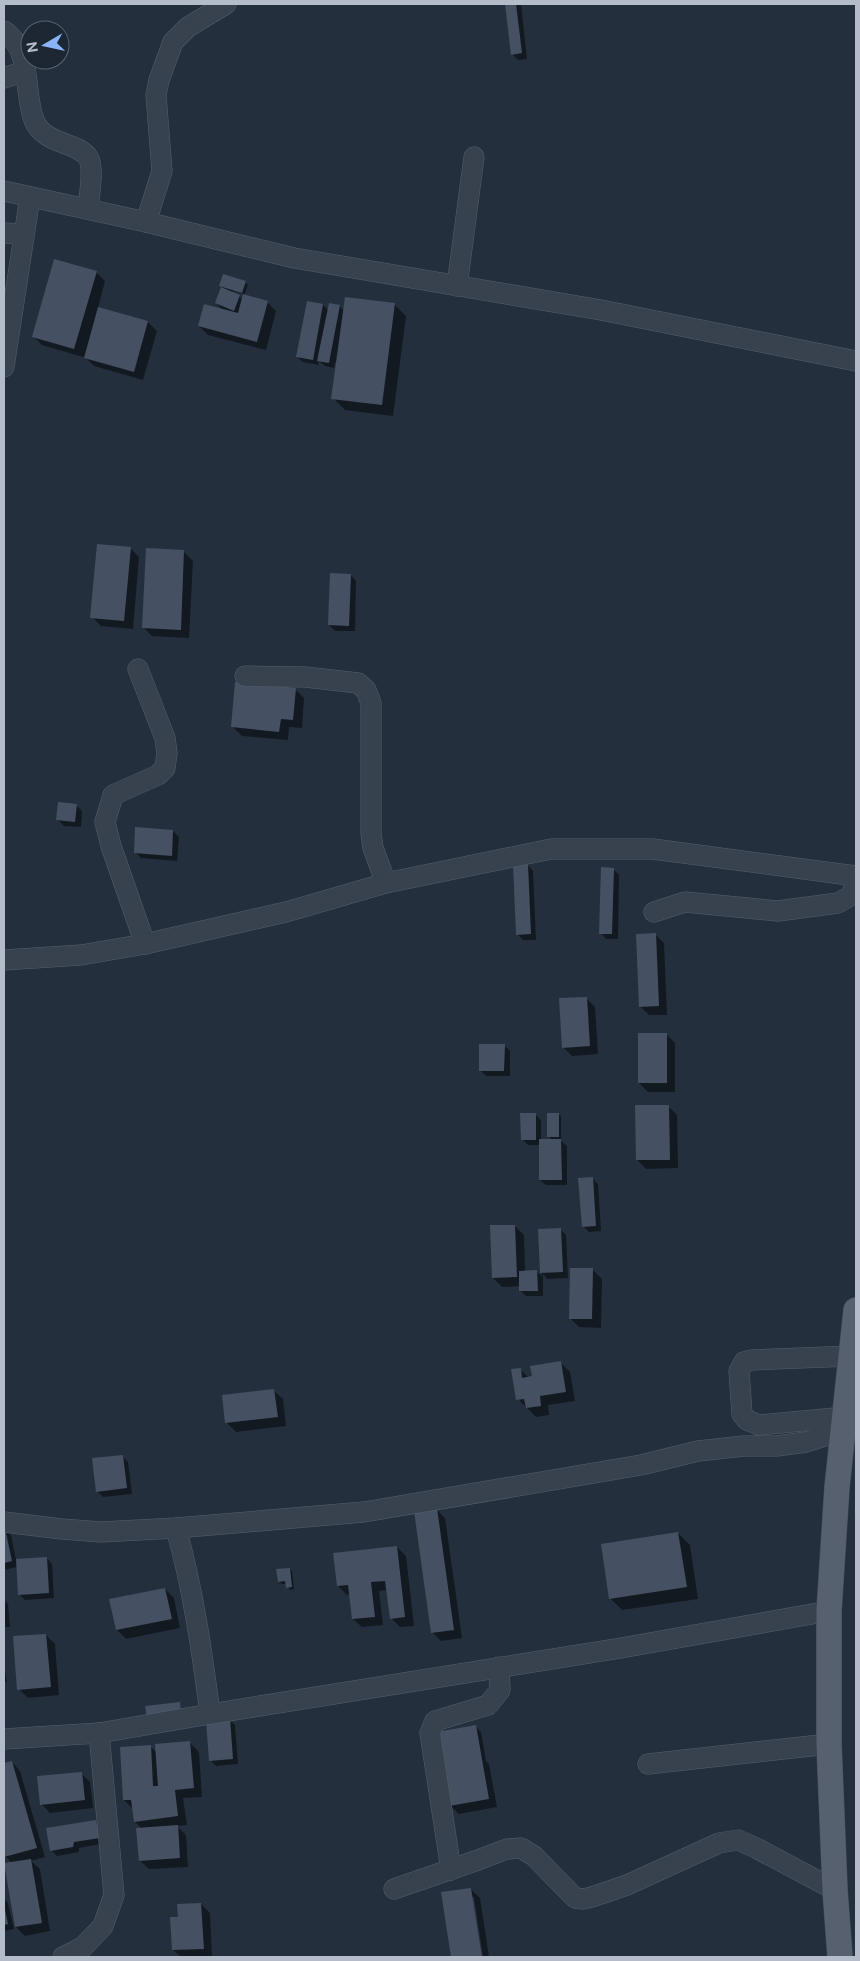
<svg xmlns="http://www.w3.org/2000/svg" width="860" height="1961" viewBox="0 0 860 1961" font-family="'Public Sans',sans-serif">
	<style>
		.shadow { fill: #0007; fill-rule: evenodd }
		.building { fill: #455162 }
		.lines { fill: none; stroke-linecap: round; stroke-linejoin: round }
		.minor-casing { stroke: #565f6c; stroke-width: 21 }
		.major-casing { stroke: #414a57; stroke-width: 26 }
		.minor { stroke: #38414e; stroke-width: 20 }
		.major { stroke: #56606e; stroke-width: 25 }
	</style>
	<rect width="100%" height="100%" fill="#242f3e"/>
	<!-- shadow -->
	<g class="shadow">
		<polygon points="506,4 521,4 527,59 518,60 512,54"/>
		<polygon points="96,272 105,281 98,308 148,322 157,331 143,380 94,366 84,356 83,357 42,345 33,336"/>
		<path d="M245,282L248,285L244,296L267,302L276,311L266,350L208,335L199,326L223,310L216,303L222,287L220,285ZM233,291L244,294L243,299L232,293Z"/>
		<polygon points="394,304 406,316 393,416 345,410 333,398 337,363 335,362 334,368 325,366 319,361 318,365 303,362 297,357 323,305 329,311 340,306 344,311"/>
		<polygon points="130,548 139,557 133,629 101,626 92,617"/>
		<polygon points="184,552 193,561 189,638 152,636 143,627"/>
		<polygon points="351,575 356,581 355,631 335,631 329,625"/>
		<polygon points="295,689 304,698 302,728 289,727 288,740 242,736 233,727"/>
		<polygon points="76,805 82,811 81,827 64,826 58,820"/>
		<polygon points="173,831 179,837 177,861 141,858 135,852"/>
		<polygon points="528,865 533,871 536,940 523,940 517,934"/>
		<polygon points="613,869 619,875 618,939 606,939 601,933"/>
		<polygon points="655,934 664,943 667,1015 649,1015 640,1006"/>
		<polygon points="586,998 595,1007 598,1054 572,1056 563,1047"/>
		<polygon points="666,1034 675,1043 675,1092 648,1092 639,1083"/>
		<polygon points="504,1045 510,1051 510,1076 486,1076 480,1070"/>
		<polygon points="668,1106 677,1115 678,1168 646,1169 637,1160"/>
		<polygon points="535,1114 541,1120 541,1141 553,1141 549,1137 558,1114 561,1116 561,1141 567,1146 567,1185 546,1185 540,1180 540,1145 528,1145 522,1139"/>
		<polygon points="592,1178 598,1184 601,1231 589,1232 583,1226"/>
		<polygon points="515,1226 524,1235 525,1272 537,1272 542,1276 539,1230 560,1229 566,1235 568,1278 547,1279 543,1274 543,1296 526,1296 520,1290 520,1286 502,1287 493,1278"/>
		<polygon points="593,1270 602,1279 601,1328 579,1327 570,1318"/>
		<polygon points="561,1363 570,1372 575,1401 548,1405 549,1415 536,1417 518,1399 520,1369 529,1378"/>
		<polygon points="274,1391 283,1399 286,1426 236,1432 227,1423"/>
		<polygon points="122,1456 128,1462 132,1494 103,1497 97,1491"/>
		<polygon points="436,1509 445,1518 462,1638 441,1641 432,1632"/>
		<polygon points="4,1529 11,1535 16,1560 47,1558 52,1564 54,1598 25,1600 19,1594 17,1567 4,1570"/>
		<polygon points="678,1533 690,1545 698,1599 622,1610 610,1598"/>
		<polygon points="397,1547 406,1556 414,1626 400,1627 391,1618 388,1590 379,1591 383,1625 362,1627 353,1619 350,1594 347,1595 338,1586"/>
		<polygon points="290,1569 292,1571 294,1589 290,1590 287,1584 282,1584 279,1582"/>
		<polygon points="165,1589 174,1598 180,1628 126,1639 117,1630 111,1600"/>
		<polygon points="4,1600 8,1604 10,1627 4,1627"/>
		<polygon points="46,1635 55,1644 59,1695 28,1698 19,1689"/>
		<polygon points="4,1665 7,1682 4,1682"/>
		<polygon points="229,1720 235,1725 238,1764 216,1766 210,1760"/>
		<polygon points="475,1726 481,1732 486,1761 489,1764 497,1807 459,1814 450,1805"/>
		<polygon points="190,1743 199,1752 202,1797 183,1798 187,1825 177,1826 186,1835 188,1867 149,1869 140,1861 142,1829 135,1822 133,1809 124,1800 151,1747 157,1753"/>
		<polygon points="12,1762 20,1771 45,1857 31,1861 40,1869 50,1931 25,1936 16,1927 12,1863 6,1857 4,1850 4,1764"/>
		<polygon points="81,1773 90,1782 93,1808 50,1813 41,1804"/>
		<polygon points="96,1821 102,1827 105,1843 79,1848 79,1852 57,1856 51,1850"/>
		<polygon points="471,1889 480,1898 489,1957 483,1957 474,1897 472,1897 481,1957 452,1957 443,1893"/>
		<polygon points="4,1899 8,1903 14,1929 4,1931"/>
		<polygon points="201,1904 210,1913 212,1957 181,1957 173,1950 179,1918"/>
	</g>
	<!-- building -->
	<g class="building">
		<polygon points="505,4 516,4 522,53 511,55"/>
		<polygon points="54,259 97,271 74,349 32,337"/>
		<polygon points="223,274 246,281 242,293 219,286"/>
		<polygon points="221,287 240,295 234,311 215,303"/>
		<polygon points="243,294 268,301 257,342 198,326 204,304 238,313"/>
		<polygon points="345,297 395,303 382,405 331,399"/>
		<polygon points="307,301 323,304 313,360 296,357"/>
		<polygon points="329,303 340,305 329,363 317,361"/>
		<polygon points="98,307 148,321 134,372 84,358"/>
		<polygon points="97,544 131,547 124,621 90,618"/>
		<polygon points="146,548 184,550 181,630 142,628"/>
		<polygon points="330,573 351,574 349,626 328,625"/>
		<polygon points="235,682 296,688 293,720 281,719 279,732 231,727"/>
		<polygon points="58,802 77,804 75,822 56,820"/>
		<polygon points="135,827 173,830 172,856 134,853"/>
		<polygon points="513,864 528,864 531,934 516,935"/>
		<polygon points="601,867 614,868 612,934 599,934"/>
		<polygon points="656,933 659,1006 639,1007 636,934"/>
		<polygon points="587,997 590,1046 562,1048 559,998"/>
		<rect x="638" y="1033" width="29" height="50"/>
		<polygon points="479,1044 505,1044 504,1071 479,1071"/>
		<polygon points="635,1105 669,1105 670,1160 636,1160"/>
		<polygon points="520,1113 536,1113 536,1140 521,1140"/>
		<rect x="547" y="1113" width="12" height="24"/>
		<polygon points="539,1139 561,1139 562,1180 539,1180"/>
		<polygon points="593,1177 596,1226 582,1227 578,1178"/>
		<polygon points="490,1225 515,1225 517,1277 492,1278"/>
		<polygon points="561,1228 563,1272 540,1273 538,1229"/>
		<polygon points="570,1268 593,1268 592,1319 569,1319"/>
		<polygon points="537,1270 538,1291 519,1291 519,1271"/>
		<polygon points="561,1361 566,1392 540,1396 541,1406 526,1408 524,1399 516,1400 511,1369 521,1368 522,1378 532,1376 530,1366"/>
		<polygon points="274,1389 278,1417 225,1423 222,1395"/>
		<polygon points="123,1455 127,1488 96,1492 92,1458"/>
		<polygon points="437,1508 454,1630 431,1633 414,1511"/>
		<polygon points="4,1528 5,1528 12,1561 4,1563"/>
		<polygon points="678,1532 687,1587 609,1599 601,1544"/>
		<polygon points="397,1546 405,1617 390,1619 385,1581 371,1582 375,1617 352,1619 348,1585 337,1586 333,1553"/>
		<polygon points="47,1557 49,1593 18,1595 16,1559"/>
		<polygon points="290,1568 292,1587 286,1588 285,1581 278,1582 276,1569"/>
		<polygon points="165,1588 172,1619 116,1630 109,1599"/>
		<polygon points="46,1634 51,1687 17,1690 13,1636"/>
		<polygon points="180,1702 181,1715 147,1719 145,1706"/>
		<polygon points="230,1718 233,1759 209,1761 206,1720"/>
		<polygon points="476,1725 489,1799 449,1806 436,1732"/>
		<polygon points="190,1741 194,1788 175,1790 178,1816 134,1822 131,1800 123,1800 120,1747 151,1745 153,1786 158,1786 155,1744"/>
		<polygon points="12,1761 37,1848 4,1857 4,1763"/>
		<polygon points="82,1772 85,1800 40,1805 37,1776"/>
		<polygon points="96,1820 100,1838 74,1842 73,1847 50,1851 46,1828"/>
		<polygon points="178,1825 180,1858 139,1861 136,1828"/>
		<polygon points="31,1859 42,1923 15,1927 4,1863"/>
		<polygon points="471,1888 482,1957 451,1957 441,1892"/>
		<polygon points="201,1903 204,1949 172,1950 170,1917 178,1917 177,1904"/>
		<polygon points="4,1905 8,1924 4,1925"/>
	</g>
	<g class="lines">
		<defs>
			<g id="minor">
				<path d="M4,31C33,51 23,91 34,120C44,146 80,141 89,159C94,170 89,197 88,209"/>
				<polyline points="4,78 25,71"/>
				<polyline points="4,191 146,222 294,258 601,310 856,361"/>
				<polyline points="146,222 162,171 156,95 159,80 173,42 188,27 226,4"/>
				<polyline points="4,233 24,234"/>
				<polyline points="457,286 474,157"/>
				<polyline points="4,367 30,197"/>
				<polyline points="138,669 165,738 167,753 165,768 158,775 113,795 105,822 111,846 145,944"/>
				<polyline points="245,676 305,677 358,683 366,690 371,703 371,833 373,848 386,883"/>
				<polyline points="654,912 685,902 778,911 838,903 852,895 856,878"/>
				<polyline points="4,960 81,955 145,944 286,912 386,883 551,849 653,849 856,876"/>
				<polyline points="845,1417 759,1425 747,1420 742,1414 739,1371 744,1362 752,1360 851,1356"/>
				<polyline points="4,1522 62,1529 101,1532 176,1528 364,1512 641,1465 698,1451 744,1446 777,1446 806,1442 843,1430"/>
				<path d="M176,1528C193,1589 202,1651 210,1714"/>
				<polyline points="4,1739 99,1733 210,1714 621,1648 829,1611"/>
				<polyline points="648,1764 829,1744"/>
				<polyline points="451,1870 430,1733 435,1721 488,1705 500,1690 499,1667"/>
				<polyline points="394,1889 478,1860 507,1849 521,1848 534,1856 575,1898 583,1899 592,1897 627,1885 719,1843 738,1840 756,1848 835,1890"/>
				<polyline points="63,1957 83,1947 103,1926 114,1895 99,1733"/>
			</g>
			<polyline id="major" points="840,1957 835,1890 829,1744 829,1611 837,1487 856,1310"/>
		</defs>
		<!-- minor casing -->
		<use href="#minor" class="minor-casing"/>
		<!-- major casing -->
		<use href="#major" class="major-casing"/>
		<!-- minor -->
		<use href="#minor" class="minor"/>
		<!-- major -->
		<use href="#major" class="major"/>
	</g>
	<!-- border -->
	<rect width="860" height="1961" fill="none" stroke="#b4bcc9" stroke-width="10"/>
	<!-- north arrow -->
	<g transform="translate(45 45) rotate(261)"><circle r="24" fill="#1d2633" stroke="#59626f"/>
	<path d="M0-4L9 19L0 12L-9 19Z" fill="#8ab4f8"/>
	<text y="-8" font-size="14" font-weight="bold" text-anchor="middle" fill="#b4bcc9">N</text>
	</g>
</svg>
